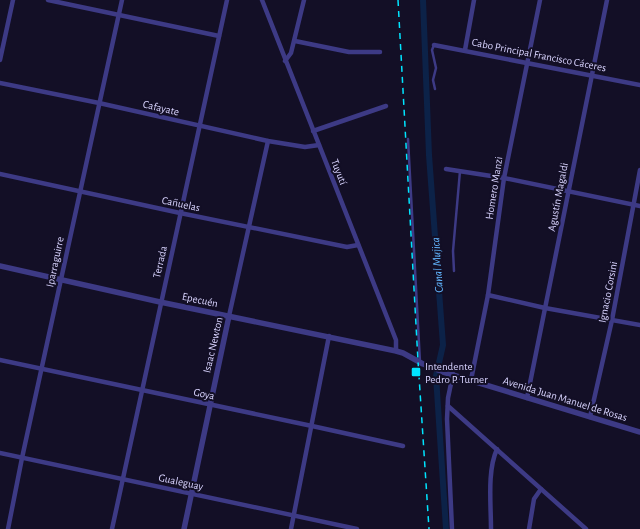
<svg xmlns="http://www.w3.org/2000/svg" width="640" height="529" viewBox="0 0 640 529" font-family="'Alegreya Sans',sans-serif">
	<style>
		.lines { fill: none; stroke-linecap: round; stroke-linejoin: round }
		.canal { stroke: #0c2248; stroke-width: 6 }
		.service { stroke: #3d3a85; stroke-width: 2.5 }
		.minor { stroke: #3d3a85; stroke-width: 4.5 }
		.tertiary { stroke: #3d3a85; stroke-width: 5.5 }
		.rail { stroke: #00e5ff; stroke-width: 1.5; stroke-dasharray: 6 5; stroke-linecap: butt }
		.poi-dot { fill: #00e5ff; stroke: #130f26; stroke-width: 1.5 }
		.labels { text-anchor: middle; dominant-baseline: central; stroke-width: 4; stroke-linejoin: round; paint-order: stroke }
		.street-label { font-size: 11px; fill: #d9d4ff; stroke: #130f26 }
		.poi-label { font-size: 11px; fill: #d9d4ff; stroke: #130f26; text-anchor: start }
		.water-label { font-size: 12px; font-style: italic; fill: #62b6ff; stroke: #130f26 }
	</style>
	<rect width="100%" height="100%" fill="#130f26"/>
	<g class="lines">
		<!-- canal -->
		<polyline class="canal" points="423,0 429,155 443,345 436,376 446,529"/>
		<!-- service -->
		<g class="service">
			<polyline points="434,45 432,50 436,68 433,80 435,89"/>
			<polyline points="408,139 420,362"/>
			<polyline points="454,271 453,251 460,171"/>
		</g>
		<!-- minor -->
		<g class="minor">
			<polyline points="48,0 219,36"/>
			<polyline points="262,0 396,340 396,351"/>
			<polyline points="295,41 349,52 380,52"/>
			<polyline points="434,45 640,85"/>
			<polyline points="465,50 474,0"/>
			<polyline points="0,60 13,0"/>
			<polyline points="285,61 291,53 304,0"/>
			<polyline points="0,83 99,103 268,141 305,147 319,145"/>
			<polyline points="313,131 386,106"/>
			<polyline points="446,169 504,178 640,206"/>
			<polyline points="0,174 180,213 347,247 358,245"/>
			<polyline points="488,295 545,308 640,325"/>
			<polyline points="229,316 268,141"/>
			<polyline points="0,360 312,426 403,446"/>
			<polyline points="471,380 488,295 504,178 540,0"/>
			<polyline points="527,398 607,0"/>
			<polyline points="448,406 586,529"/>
			<polyline points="590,417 612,320 640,170"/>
			<polyline points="0,453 357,529"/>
			<polyline points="8,529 22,458 122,0"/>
			<polyline points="112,529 227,0"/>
			<polyline points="291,529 329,336"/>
			<polyline points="452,529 447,419 448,398 453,374"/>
			<path d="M491,529C491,504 487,471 497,449"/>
			<polyline points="529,529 534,499 541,489"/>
		</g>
		<!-- tertiary -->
		<g class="tertiary">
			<polyline points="0,266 160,302 396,351 403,353 423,364 443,372 640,432"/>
			<polyline points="184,529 229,316"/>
		</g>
		<!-- rail -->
		<polyline class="rail" points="398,0 418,361 429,529"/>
	</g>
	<!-- markers -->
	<rect class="poi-dot" x="411" y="367" width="10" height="10" rx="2"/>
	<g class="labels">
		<!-- street labels -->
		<g class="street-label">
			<text transform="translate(539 55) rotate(11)">Cabo Principal Francisco Cáceres</text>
			<text transform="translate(161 108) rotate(13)">Cafayate</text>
			<text transform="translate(339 172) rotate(69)">Tuyutí</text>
			<text transform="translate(494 188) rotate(-81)">Homero Manzi</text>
			<text transform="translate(558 197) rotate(-79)">Agustín Magaldi</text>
			<text transform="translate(181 204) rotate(12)">Cañuelas</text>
			<text transform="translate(55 262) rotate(-78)">Iparraguirre</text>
			<text transform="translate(160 262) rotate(-77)">Terrada</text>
			<text transform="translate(608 292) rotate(-79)">Ignacio Corsini</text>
			<text transform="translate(200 300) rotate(12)">Epecuén</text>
			<text transform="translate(213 345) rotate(-77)">Isaac Newton</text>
			<text transform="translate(204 394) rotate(12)">Goya</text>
			<text transform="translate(565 399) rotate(17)">Avenida Juan Manuel de Rosas</text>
			<text transform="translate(181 482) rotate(12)">Gualeguay</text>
		</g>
		<!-- poi labels -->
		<g class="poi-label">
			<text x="425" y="366">Intendente<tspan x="425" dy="13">Pedro P. Turner</tspan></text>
		</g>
		<!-- water labels -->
		<g class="water-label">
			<text transform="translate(437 265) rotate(-94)">Canal Mujica</text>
		</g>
	</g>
</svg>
